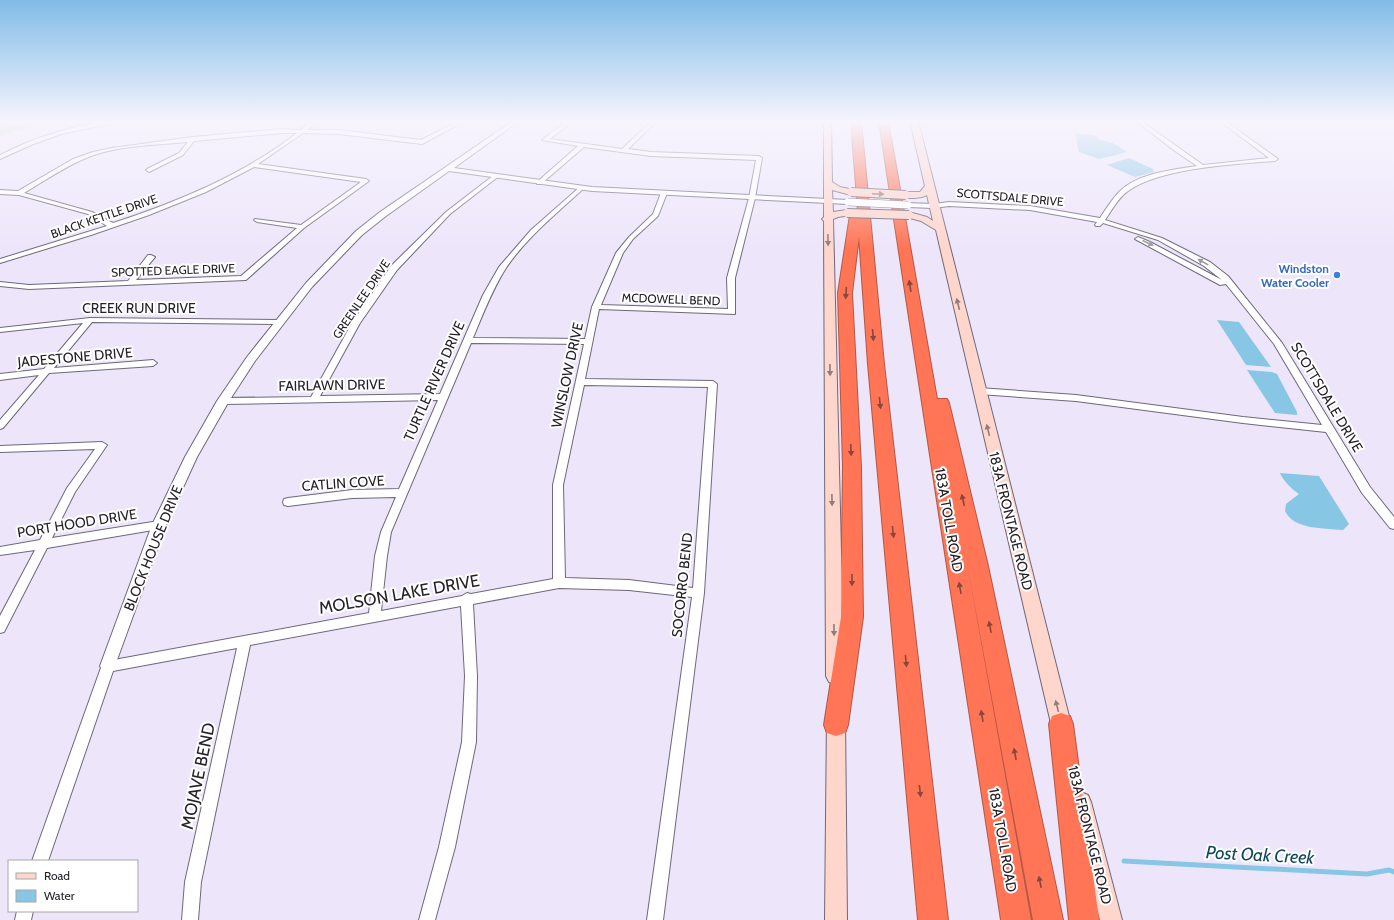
<svg xmlns="http://www.w3.org/2000/svg" width="1394" height="920" viewBox="0 0 1394 920" font-family="Cabin,sans-serif">
	<style>
		.green { fill: #bed5b6 }
		.water { fill: #87c7e5 }
		.lines { fill: none; stroke-linecap: round; stroke-linejoin: round }
		.stream { stroke: #87c7e5; stroke-width: 5 }
		.river { fill: #87c7e5; fill-rule: evenodd }
		.minor-casing { stroke: #6e687a; stroke-width: 2 }
		.tertiary-casing { stroke: #6e687a; stroke-width: 2 }
		.secondary-casing { stroke: #6e687a; stroke-width: 2 }
		.motorway-casing { stroke: #b25846; stroke-width: 2 }
		.minor { fill: #fff; fill-rule: evenodd }
		.tertiary { fill: #fff; fill-rule: evenodd }
		.secondary { fill: #ffd6cc; fill-rule: evenodd }
		.motorway { fill: #ff7555; fill-rule: evenodd }
		.tertiary-bridge-casing { stroke: #6e687a; stroke-width: 8; stroke-linecap: butt }
		.secondary-bridge-casing { stroke: #6e687a; stroke-width: 10; stroke-linecap: butt }
		.tertiary-bridge { stroke: #fff; stroke-width: 7 }
		.secondary-bridge { stroke: #ffd6cc; stroke-width: 8 }
		.oneway { fill: #927c7a }
		.oneway2 { fill: #9c9b9f }
		.oneway3 { fill: #87473d }
		.shop-dot { fill: #3f7fe0; stroke: #fff; stroke-width: 1.5 }
		.labels { text-anchor: middle; dominant-baseline: central; stroke-width: 4; stroke-linejoin: round; paint-order: stroke }
		.far-street-label { font-size: 12px; fill: #242129; stroke: #fff }
		.far-shop-label { font-size: 12px; font-weight: bold; fill: #366cbe; stroke: #fff; text-anchor: end }
		.street-label { font-size: 14px; fill: #242129; stroke: #fff }
		.near-street-label { font-size: 17px; fill: #242129; stroke: #fff }
		.near-water-label { font-size: 18px; font-style: italic; fill: #12485c; stroke: #fff }
	</style>
	<rect width="100%" height="100%" fill="#ede6fb"/>
	<!-- green -->
	<polygon class="green" points="0,121 52,121 0,136"/>
	<!-- water -->
	<g class="water">
		<polygon points="1075,133 1095,135 1100,140 1113,143 1127,152 1099,159 1079,152"/>
		<polygon points="1129,158 1153,169 1154,172 1135,177 1107,165"/>
		<polygon points="1217,320 1239,322 1271,367 1246,365"/>
		<polygon points="1247,370 1272,372 1277,374 1297,412 1297,415 1275,413"/>
		<path d="M1280,473L1319,476L1349,524L1343,530C1324,528 1294,530 1285,511L1286,504L1299,494C1293,490 1283,481 1280,473Z"/>
	</g>
	<g class="lines">
		<!-- stream -->
		<polyline class="stream" points="1124,861 1367,874 1389,870 1394,872"/>
		<!-- river -->
		<polygon class="river" points="0,121 8,121 7,123 0,125"/>
		<defs>
			<g id="minor">
				<path d="M105,121H124L61,134L31,145L0,159V155C34,138 68,127 105,121Z"/>
				<path d="M311,121H317L307,130H339L421,140L459,121H465L422,144L339,134L303,133L258,164L366,179L369,181L304,228L246,280L29,289L0,286V282L29,285L128,281L148,255H151L155,257L136,280L241,276L297,228L257,222L254,220L255,219L301,225L361,182L254,167L206,192L149,215L91,235L0,263V259L107,226L88,214L19,195L0,194V190L18,191L73,159L93,152L112,148L193,137L282,129L301,130ZM282,133H297C243,175 177,202 113,223L92,212L24,193C46,180 67,165 91,156C122,145 156,145 188,142L179,153L147,169L146,170L149,172L183,155L194,141Z"/>
				<path d="M567,121H573L550,139L622,149L652,121H657L628,149L651,152L759,156L762,158L755,198L735,278V314L599,309L585,379L713,381L717,384L704,593L663,920H647L692,597L629,590L559,588L473,604L477,676L476,742L455,847L435,920H419L439,847L462,742L465,676L461,606L250,645L201,882L198,920H182L185,882L237,648L113,671L48,861H32L103,662L369,613L375,556L381,532L396,497L352,498L288,506L284,505L283,502L284,499L288,498L352,490L399,489L438,400L223,404L218,401L223,398L311,397L352,323L391,266L446,212L494,175L499,176L450,214L397,270L360,323L320,396L440,394L483,295L499,267L531,230L581,186L584,188L583,189C556,214 526,238 506,268C492,290 483,314 473,338L585,339L592,307L616,253L629,237L653,214L661,193L664,191L667,193L658,216L633,239L623,253L601,305L728,309L727,278L749,198L756,160L651,156L584,147L541,184H537V182L578,146L542,140ZM471,343L584,344L553,485V579L471,594L467,593L462,596L381,611L387,556L391,532ZM584,385L708,387L693,588L629,580L565,578L563,485Z"/>
				<polygon points="702,121 769,121 766,123 705,123"/>
				<path d="M1136,121H1141L1203,165L1269,158L1220,121H1225L1278,159L1275,161C1235,164 1160,168 1128,191C1118,198 1112,210 1105,220L1162,238L1210,262L1228,276L1282,343L1370,487L1394,517V529L1390,528L1362,493L1326,432L1243,423L1076,401L979,394L974,391L979,388L1076,395L1243,417L1322,425L1274,344L1226,284L1220,285L1135,239L1138,237L1150,242L1222,280L1204,266L1158,240L1103,223L1100,226H1096L1095,225L1097,222L1030,210L949,206L934,208L931,206L934,204L949,202L1030,206L1100,218C1106,209 1112,199 1120,191C1139,173 1172,170 1197,166L1175,151Z"/>
				<polygon points="90,318 279,320 283,322 279,324 92,322 54,368 153,360 157,363 153,366 49,373 3,428 0,429 0,420 39,375 0,380 0,374 44,369 83,323 0,332 0,328"/>
				<polygon points="102,442 107,445 75,492 52,538 159,521 163,522 164,525 163,528 159,529 47,548 4,632 0,633 0,616 35,550 0,555 0,547 40,540 67,488 95,449 0,452 0,446"/>
				<polygon points="17,911 33,911 31,920 15,920"/>
			</g>
			<g id="tertiary">
				<polygon points="513,121 519,121 454,168 592,187 848,200 852,202 848,204 592,191 449,171 386,216 362,235 312,287 255,361 229,401 197,457 166,525 113,671 108,673 103,671 100,666 152,525 185,457 217,401 247,357 306,283 356,231 380,212"/>
				<polygon points="905,203 934,204 938,206 934,208 908,207 905,207"/>
			</g>
			<g id="secondary">
				<polygon points="824,121 831,121 832,182 840,187 854,190 855,192 851,195 832,190 833,212 847,210 852,213 850,215 838,217 833,219 844,676 841,682 835,684 829,682 826,676 824,221 822,219 824,217"/>
				<path d="M910,121H918L1073,732L1070,738L1063,741L1056,738L1053,732L936,230L921,221L906,217L904,215L909,212L927,217L933,221L927,195C922,198 907,200 902,195L906,192H920L925,186Z"/>
				<polygon points="836,707 843,710 845,716 847,920 825,920 827,716 829,710"/>
				<polygon points="1081,792 1088,795 1091,802 1122,920 1100,920 1071,802 1074,795"/>
			</g>
			<g id="motorway">
				<polygon points="851,121 861,121 884,364 948,920 918,920 868,364 859,236 852,293 861,467 863,617 848,725 845,733 836,736 827,733 824,725 841,617 843,467 838,293 850,215 852,212 858,212"/>
				<polygon points="879,121 888,121 937,399 947,399 949,403 988,566 1063,920 1033,920 966,558 1031,920 1001,920"/>
				<polygon points="1061,713 1070,716 1073,724 1099,920 1069,920 1049,724 1052,716"/>
			</g>
		</defs>
		<!-- minor casing -->
		<use href="#minor" class="minor-casing"/>
		<!-- tertiary casing -->
		<use href="#tertiary" class="tertiary-casing"/>
		<!-- secondary casing -->
		<use href="#secondary" class="secondary-casing"/>
		<!-- motorway casing -->
		<use href="#motorway" class="motorway-casing"/>
		<!-- minor -->
		<use href="#minor" class="minor"/>
		<!-- tertiary -->
		<use href="#tertiary" class="tertiary"/>
		<!-- secondary -->
		<use href="#secondary" class="secondary"/>
		<!-- motorway -->
		<use href="#motorway" class="motorway"/>
		<defs>
			<polyline id="tertiary-bridge" points="848,202 908,205"/>
			<g id="secondary-bridge">
				<polyline points="851,192 906,195"/>
				<polyline points="847,213 909,215"/>
			</g>
		</defs>
		<!-- tertiary-bridge casing -->
		<use href="#tertiary-bridge" class="tertiary-bridge-casing"/>
		<!-- secondary-bridge casing -->
		<use href="#secondary-bridge" class="secondary-bridge-casing"/>
		<!-- tertiary-bridge -->
		<use href="#tertiary-bridge" class="tertiary-bridge"/>
		<!-- secondary-bridge -->
		<use href="#secondary-bridge" class="secondary-bridge"/>
	</g>
	<!-- one-way arrows -->
	<defs><path id="oneway-solid" d="M-6-.8H1V-3.2L6.5 0L1 3.2V.8H-6Z"/></defs>
	<g class="oneway">
		<use href="#oneway-solid" transform="translate(878 194) rotate(3)"/>
		<use href="#oneway-solid" transform="translate(828 240) rotate(89)"/>
		<use href="#oneway-solid" transform="translate(958 304) rotate(-104)"/>
		<use href="#oneway-solid" transform="translate(830 370) rotate(89)"/>
		<use href="#oneway-solid" transform="translate(988 430) rotate(-104)"/>
		<use href="#oneway-solid" transform="translate(832 500) rotate(89)"/>
		<use href="#oneway-solid" transform="translate(834 630) rotate(89)"/>
		<use href="#oneway-solid" transform="translate(1057 706) rotate(-104)"/>
	</g>
	<g class="oneway2">
		<use href="#oneway-solid" transform="translate(1148 243) rotate(24)"/>
		<use href="#oneway-solid" transform="translate(1203 262) rotate(-151)"/>
	</g>
	<g class="oneway3">
		<use href="#oneway-solid" transform="translate(910 286) rotate(-99)"/>
		<use href="#oneway-solid" transform="translate(846 293) rotate(94)"/>
		<use href="#oneway-solid" transform="translate(873 335) rotate(85)"/>
		<use href="#oneway-solid" transform="translate(880 403) rotate(84)"/>
		<use href="#oneway-solid" transform="translate(851 450) rotate(88)"/>
		<use href="#oneway-solid" transform="translate(963 500) rotate(-103)"/>
		<use href="#oneway-solid" transform="translate(893 532) rotate(84)"/>
		<use href="#oneway-solid" transform="translate(852 580) rotate(90)"/>
		<use href="#oneway-solid" transform="translate(960 588) rotate(-100)"/>
		<use href="#oneway-solid" transform="translate(990 627) rotate(-101)"/>
		<use href="#oneway-solid" transform="translate(906 661) rotate(84)"/>
		<use href="#oneway-solid" transform="translate(982 716) rotate(-100)"/>
		<use href="#oneway-solid" transform="translate(1015 754) rotate(-101)"/>
		<use href="#oneway-solid" transform="translate(920 791) rotate(84)"/>
		<use href="#oneway-solid" transform="translate(1040 882) rotate(-101)"/>
	</g>
	<!-- sky -->
	<linearGradient id="sky" x2="0" y2="1"><stop stop-color="#81bce7"/><stop offset="0.49" stop-color="#f7f4fd"/><stop offset="1" stop-color="#f7f4fd" stop-opacity="0"/></linearGradient>
	<rect width="1394" height="249" fill="url(#sky)"/>
	<!-- markers -->
	<circle class="shop-dot" cx="1337" cy="275" r="4"/>
	<g class="labels">
		<!-- far-street labels -->
		<g class="far-street-label">
			<text transform="translate(1010 197) rotate(5)">SCOTTSDALE DRIVE</text>
			<text transform="translate(104 216) rotate(-19)">BLACK KETTLE DRIVE</text>
			<text transform="translate(173 270) rotate(-2)">SPOTTED EAGLE DRIVE</text>
			<text transform="translate(361 299) rotate(-56)">GREENLEE DRIVE</text>
			<text transform="translate(671 299) rotate(2)">MCDOWELL BEND</text>
		</g>
		<!-- far-shop labels -->
		<g class="far-shop-label">
			<text x="1329" y="268">Windston<tspan x="1329" dy="14">Water Cooler</tspan></text>
		</g>
		<!-- street labels -->
		<g class="street-label">
			<text x="139" y="308">CREEK RUN DRIVE</text>
			<text transform="translate(75 357) rotate(-5)">JADESTONE DRIVE</text>
			<text transform="translate(567 375) rotate(-78)">WINSLOW DRIVE</text>
			<text transform="translate(434 381) rotate(-66)">TURTLE RIVER DRIVE</text>
			<text transform="translate(332 385) rotate(-1)">FAIRLAWN DRIVE</text>
			<text transform="translate(1327 397) rotate(59)">SCOTTSDALE DRIVE</text>
			<text transform="translate(343 483) rotate(-4)">CATLIN COVE</text>
			<text transform="translate(949 520) rotate(80)">183A TOLL ROAD</text>
			<text transform="translate(1011 521) rotate(76)">183A FRONTAGE ROAD</text>
			<text transform="translate(77 523) rotate(-9)">PORT HOOD DRIVE</text>
			<text transform="translate(153 548) rotate(-68)">BLOCK HOUSE DRIVE</text>
			<text transform="translate(682 585) rotate(-84)">SOCORRO BEND</text>
			<text transform="translate(1090 835) rotate(76)">183A FRONTAGE ROAD</text>
			<text transform="translate(1003 840) rotate(80)">183A TOLL ROAD</text>
		</g>
		<!-- near-street labels -->
		<g class="near-street-label">
			<text transform="translate(399 594) rotate(-10)">MOLSON LAKE DRIVE</text>
			<text transform="translate(198 776) rotate(-78)">MOJAVE BEND</text>
		</g>
		<!-- near-water labels -->
		<g class="near-water-label">
			<text transform="translate(1260 855) rotate(3)">Post Oak Creek</text>
		</g>
	</g>
	<!-- legend -->
	<rect x="8" y="860" width="130" height="52" fill="#ffffff" stroke="#a7a6a9"/>
	<rect x="16" y="873" width="20" height="6" fill="#ffd6cc" stroke="#a7a6a9"/>
	<text x="44" y="880" font-size="12" fill="#242129">Road</text>
	<rect x="16" y="890" width="20" height="12" fill="#87c7e5" stroke="#a7a6a9"/>
	<text x="44" y="900" font-size="12" fill="#242129">Water</text>
</svg>
